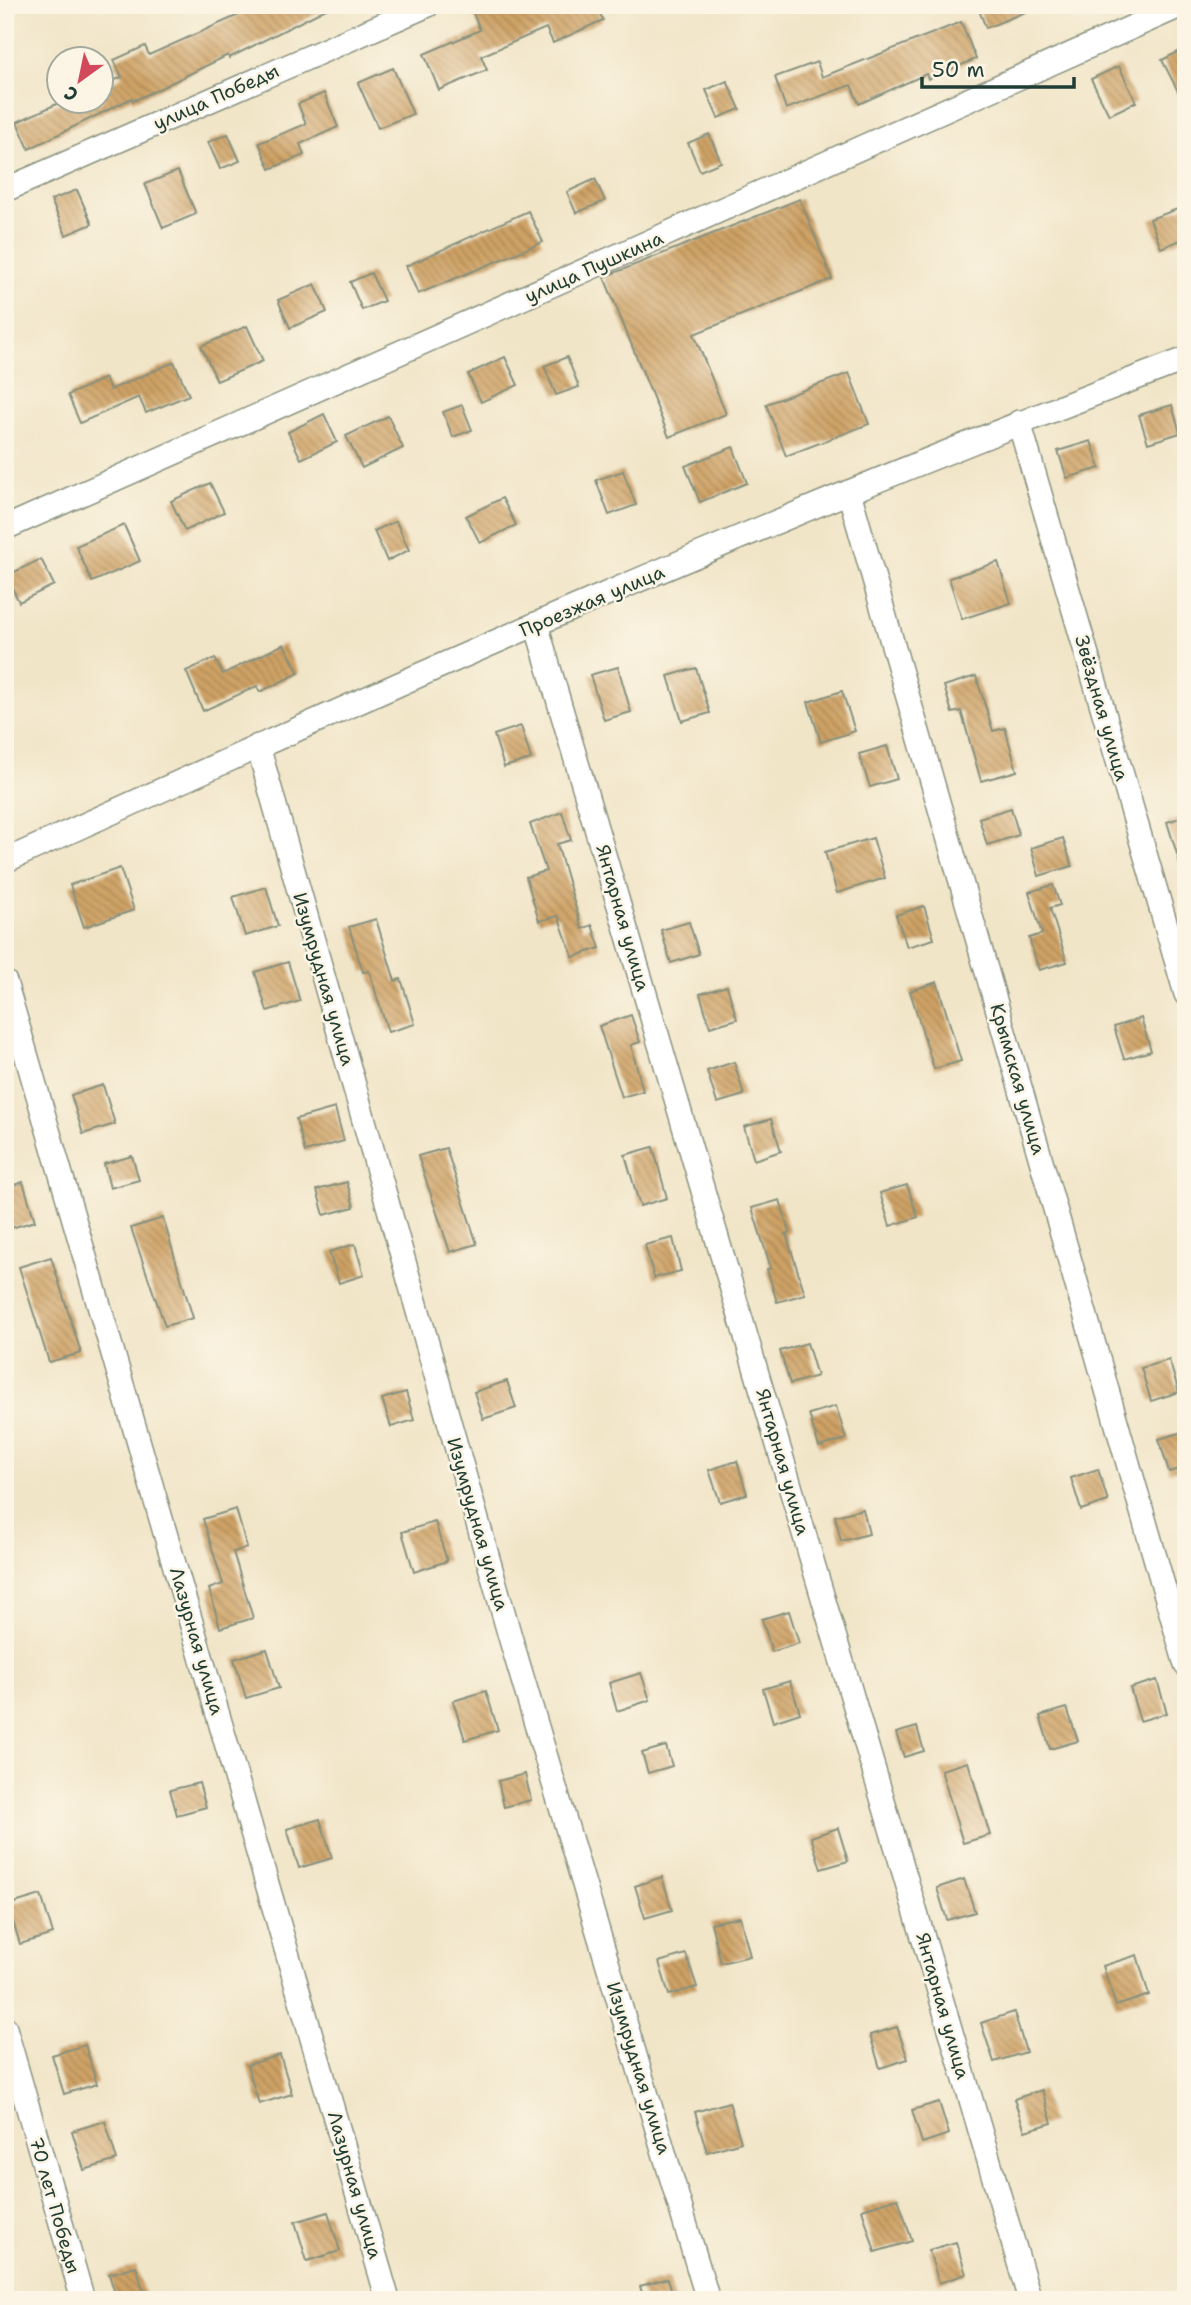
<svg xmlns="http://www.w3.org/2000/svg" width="1191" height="2305" viewBox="0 0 1191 2305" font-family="'Shantell Sans',sans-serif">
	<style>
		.building { fill: url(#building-back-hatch) }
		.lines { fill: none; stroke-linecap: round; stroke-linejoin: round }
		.minor-casing { stroke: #88917e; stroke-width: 26 }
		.minor { stroke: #fff; stroke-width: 23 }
		.labels { text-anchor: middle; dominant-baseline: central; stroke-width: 5; stroke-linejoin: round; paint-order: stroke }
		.street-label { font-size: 19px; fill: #1f3d34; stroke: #fcf5e5 }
	</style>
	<defs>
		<pattern id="building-back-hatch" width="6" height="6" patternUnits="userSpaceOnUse" patternTransform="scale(1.75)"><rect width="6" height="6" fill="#cfa265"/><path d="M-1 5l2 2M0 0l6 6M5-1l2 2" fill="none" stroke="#a78554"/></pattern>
	</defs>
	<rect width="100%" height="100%" fill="#fcf5e5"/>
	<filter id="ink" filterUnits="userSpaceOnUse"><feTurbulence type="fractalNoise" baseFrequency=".0143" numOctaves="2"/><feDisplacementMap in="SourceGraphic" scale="14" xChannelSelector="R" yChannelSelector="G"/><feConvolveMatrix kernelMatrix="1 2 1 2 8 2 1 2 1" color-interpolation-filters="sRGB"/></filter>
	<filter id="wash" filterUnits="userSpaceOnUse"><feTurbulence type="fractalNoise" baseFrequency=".00686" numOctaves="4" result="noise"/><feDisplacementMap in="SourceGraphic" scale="28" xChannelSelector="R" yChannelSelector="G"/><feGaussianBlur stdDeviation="1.57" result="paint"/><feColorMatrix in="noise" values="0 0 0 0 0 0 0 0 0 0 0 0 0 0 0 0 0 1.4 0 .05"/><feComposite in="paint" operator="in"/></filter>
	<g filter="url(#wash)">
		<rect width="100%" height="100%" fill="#f1e5c8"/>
		<g id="blocks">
			<!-- building -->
			<g class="building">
				<polygon points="261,5 334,5 229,58 228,55 163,87 133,101 132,98 29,149 17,122 61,102 102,102 102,86 122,77 114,60 145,46 149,55"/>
				<polygon points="492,5 596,5 603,20 553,43 546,28 481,56 487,70 439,90 424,54 480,30 473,13"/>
				<polygon points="977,5 1040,5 1040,6 986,28"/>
				<polygon points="961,22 976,59 928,79 926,74 859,104 851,85 786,109 775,77 817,62 822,77"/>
				<polygon points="1186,48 1186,107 1162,60"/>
				<polygon points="1119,66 1136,102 1109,115 1091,79"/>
				<polygon points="393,68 413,114 378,128 358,83"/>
				<polygon points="727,81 740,109 718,118 706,90"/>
				<polygon points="324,93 338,127 300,144 304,155 270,169 259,143 306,124 298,104"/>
				<polygon points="228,134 240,161 220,169 208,142"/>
				<polygon points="709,134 721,162 700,171 688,143"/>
				<polygon points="178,171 196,214 163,228 145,184"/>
				<polygon points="595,179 605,201 576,213 567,192"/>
				<polygon points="77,190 92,224 66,235 51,200"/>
				<polygon points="800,199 832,279 694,334 726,414 669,437 604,277"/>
				<polygon points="1186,206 1186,238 1161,248 1150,219"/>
				<polygon points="528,211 543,242 418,294 406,266"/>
				<polygon points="371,273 384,301 362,310 350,282"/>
				<polygon points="315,284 327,312 290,328 278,300"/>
				<polygon points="247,326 263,361 217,381 201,346"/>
				<polygon points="505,357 518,385 481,402 468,374"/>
				<polygon points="567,357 579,387 556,395 544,366"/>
				<polygon points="174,362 189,395 146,413 139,397 80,423 68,395 105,378 110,390"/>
				<polygon points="849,373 869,424 786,456 766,404"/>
				<polygon points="462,405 472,430 453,437 443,412"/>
				<polygon points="1172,405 1180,433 1148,443 1139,415"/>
				<polygon points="324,414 337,442 301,459 288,432"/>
				<polygon points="388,416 403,448 362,468 346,436"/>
				<polygon points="1091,441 1100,468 1067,478 1058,451"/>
				<polygon points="733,447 747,483 700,502 685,466"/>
				<polygon points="623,471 636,505 609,515 596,480"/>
				<polygon points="210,483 224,512 185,531 171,501"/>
				<polygon points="502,498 516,525 480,543 466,516"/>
				<polygon points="396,521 409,550 387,561 374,531"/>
				<polygon points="124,525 140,561 92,582 76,546"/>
				<polygon points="41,559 54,585 19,602 6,576"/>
				<polygon points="998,562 1011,603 962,619 949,578"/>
				<polygon points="284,644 299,673 260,692 257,686 203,711 186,671 215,658 223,674"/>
				<polygon points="618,667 631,712 604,720 590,675"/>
				<polygon points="696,668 710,713 682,721 668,676"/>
				<polygon points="976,676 993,731 1005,728 1017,771 981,781 961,711 952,713 944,686"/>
				<polygon points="842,691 855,731 821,742 808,702"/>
				<polygon points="521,726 531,759 504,767 494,735"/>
				<polygon points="887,746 897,779 870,787 859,754"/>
				<polygon points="1011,808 1019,835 987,845 979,818"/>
				<polygon points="562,812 571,840 557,844 582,929 592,925 600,948 573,957 558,916 539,921 526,877 546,871 530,824"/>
				<polygon points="1186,816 1186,869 1182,870 1167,822"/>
				<polygon points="873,838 885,878 837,893 825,852"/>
				<polygon points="1063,838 1072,866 1039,876 1031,848"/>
				<polygon points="120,868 134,910 84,927 70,885"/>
				<polygon points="1053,885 1060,905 1050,908 1067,962 1039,970 1029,938 1042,934 1029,892"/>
				<polygon points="266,887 278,926 245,936 233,897"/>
				<polygon points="924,906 934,939 907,947 896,915"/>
				<polygon points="376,919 395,981 401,979 415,1024 388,1032 369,971 363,972 349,927"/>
				<polygon points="689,922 699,954 671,963 661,930"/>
				<polygon points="288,962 300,1001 267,1011 255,972"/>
				<polygon points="937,982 961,1061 934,1069 910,991"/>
				<polygon points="727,986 737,1019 710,1027 700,994"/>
				<polygon points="631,1015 640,1042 631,1045 643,1091 622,1097 599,1026"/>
				<polygon points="1141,1018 1151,1051 1124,1059 1114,1027"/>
				<polygon points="734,1062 744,1095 717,1103 707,1071"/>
				<polygon points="103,1085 115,1124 83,1134 71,1095"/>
				<polygon points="335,1108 344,1141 305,1152 296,1119"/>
				<polygon points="771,1119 781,1151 754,1160 744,1127"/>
				<polygon points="653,1147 667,1198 640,1206 625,1155"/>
				<polygon points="446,1148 477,1244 450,1252 418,1156"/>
				<polygon points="132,1156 139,1180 110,1188 104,1164"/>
				<polygon points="23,1182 35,1221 5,1230 5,1188"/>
				<polygon points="347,1182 354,1207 324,1215 317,1190"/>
				<polygon points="907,1185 918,1217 890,1226 880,1193"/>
				<polygon points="780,1200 790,1233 786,1234 805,1294 777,1302 767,1269 771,1268 752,1208"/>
				<polygon points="163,1218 193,1318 165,1326 131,1228"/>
				<polygon points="673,1238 681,1271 654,1278 645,1245"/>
				<polygon points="355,1244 364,1275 339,1283 329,1252"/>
				<polygon points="51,1257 81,1353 49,1362 19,1267"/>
				<polygon points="807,1343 817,1376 790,1384 780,1351"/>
				<polygon points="1169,1360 1179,1392 1151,1401 1141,1368"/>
				<polygon points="507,1381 516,1408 483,1419 474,1392"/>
				<polygon points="406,1392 414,1420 391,1427 382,1399"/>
				<polygon points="836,1406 846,1439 819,1447 809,1414"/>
				<polygon points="1186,1431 1186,1467 1169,1472 1159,1439"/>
				<polygon points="737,1461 747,1494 720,1502 709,1470"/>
				<polygon points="1098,1469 1108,1501 1081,1510 1071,1478"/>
				<polygon points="236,1509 247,1548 233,1552 253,1618 220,1628 209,1589 223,1584 203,1519"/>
				<polygon points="863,1509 869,1534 841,1541 835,1516"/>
				<polygon points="435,1522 447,1561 414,1572 402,1532"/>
				<polygon points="789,1611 799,1643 772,1652 762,1619"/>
				<polygon points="267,1649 279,1688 246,1698 234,1659"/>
				<polygon points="641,1673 650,1700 617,1711 609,1683"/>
				<polygon points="1157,1680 1167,1713 1140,1721 1130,1688"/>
				<polygon points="790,1681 800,1713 773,1722 763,1689"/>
				<polygon points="486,1691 498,1730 465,1740 453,1701"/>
				<polygon points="1067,1708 1078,1741 1050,1749 1040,1716"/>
				<polygon points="917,1727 924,1751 904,1757 896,1733"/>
				<polygon points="666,1746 672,1766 648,1773 642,1753"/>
				<polygon points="968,1762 990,1835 963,1843 941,1770"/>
				<polygon points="525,1774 531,1800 504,1807 498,1781"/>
				<polygon points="199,1783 206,1807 177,1815 170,1790"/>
				<polygon points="320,1819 332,1858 299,1868 287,1829"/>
				<polygon points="838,1828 848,1861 821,1869 811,1837"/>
				<polygon points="662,1877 672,1910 645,1918 635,1886"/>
				<polygon points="964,1879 975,1912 947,1920 937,1888"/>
				<polygon points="41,1895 53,1934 20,1944 8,1905"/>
				<polygon points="740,1917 750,1956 721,1963 711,1923"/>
				<polygon points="686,1954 697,1987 669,1995 659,1962"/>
				<polygon points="1137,1955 1149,1995 1116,2006 1103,1966"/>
				<polygon points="1014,2012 1026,2052 994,2062 981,2023"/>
				<polygon points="897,2027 908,2059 880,2068 870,2035"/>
				<polygon points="85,2045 97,2084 64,2094 52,2055"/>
				<polygon points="280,2055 292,2094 259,2104 247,2065"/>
				<polygon points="1042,2090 1052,2123 1025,2131 1014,2099"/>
				<polygon points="729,2102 741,2142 707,2152 695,2112"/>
				<polygon points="939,2102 949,2134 922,2143 912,2110"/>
				<polygon points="105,2121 117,2160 84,2170 72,2131"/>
				<polygon points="898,2198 912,2241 875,2252 862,2209"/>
				<polygon points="328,2212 340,2251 307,2261 295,2222"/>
				<polygon points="956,2242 966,2274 939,2283 929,2250"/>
				<polygon points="136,2266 146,2300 117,2300 109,2274"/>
				<polygon points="668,2278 674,2300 644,2300 640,2286"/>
			</g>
		</g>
	</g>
	<g filter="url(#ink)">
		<use href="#blocks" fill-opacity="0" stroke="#88917e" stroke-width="2"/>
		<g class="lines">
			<defs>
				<g id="minor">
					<polyline points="5,190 428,5"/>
					<polyline points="1019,422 1186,994"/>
					<polyline points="849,492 1186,1665"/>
					<polyline points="5,528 1182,5"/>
					<polyline points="536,624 1030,2300"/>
					<polyline points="258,746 511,1640 708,2300"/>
					<path d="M5,861C394,684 786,510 1186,359"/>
					<polyline points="5,982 388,2300"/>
					<polyline points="5,2028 83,2300"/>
				</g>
			</defs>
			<!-- minor casing -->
			<use href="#minor" class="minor-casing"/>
			<!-- minor -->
			<use href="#minor" class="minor"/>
		</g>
	</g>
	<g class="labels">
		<!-- street labels -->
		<g class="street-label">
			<text transform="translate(216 97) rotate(-24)">улица Победы</text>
			<text transform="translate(594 267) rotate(-24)">улица Пушкина</text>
			<text transform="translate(592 601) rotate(-23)">Проезжая улица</text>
			<text transform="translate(1102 708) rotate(74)">Звёздная улица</text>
			<text transform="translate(623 918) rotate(74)">Янтарная улица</text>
			<text transform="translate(324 979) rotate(74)">Изумрудная улица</text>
			<text transform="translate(1018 1079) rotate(74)">Крымская улица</text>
			<text transform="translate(783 1462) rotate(74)">Янтарная улица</text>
			<text transform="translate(478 1524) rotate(74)">Изумрудная улица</text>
			<text transform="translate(197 1641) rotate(74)">Лазурная улица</text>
			<text transform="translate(943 2006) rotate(74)">Янтарная улица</text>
			<text transform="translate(639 2068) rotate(73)">Изумрудная улица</text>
			<text transform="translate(355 2185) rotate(74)">Лазурная улица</text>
			<text transform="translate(55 2205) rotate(74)">70 лет Победы</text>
		</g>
	</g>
	<!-- margin -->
	<rect width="1191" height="2305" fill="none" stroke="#fcf5e5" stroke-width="28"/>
	<!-- north arrow -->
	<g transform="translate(80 80) rotate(213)"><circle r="33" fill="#fcf5e5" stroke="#a4ab9e" stroke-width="2"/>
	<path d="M0-5L12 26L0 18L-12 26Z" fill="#d1495b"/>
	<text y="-10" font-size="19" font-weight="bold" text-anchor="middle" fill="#1f3d34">С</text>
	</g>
	<!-- scale -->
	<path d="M922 77v10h152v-10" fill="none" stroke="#1f3d34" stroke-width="3.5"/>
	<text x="932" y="77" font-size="21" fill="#1f3d34" stroke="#fcf5e5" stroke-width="5" paint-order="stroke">50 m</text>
</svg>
